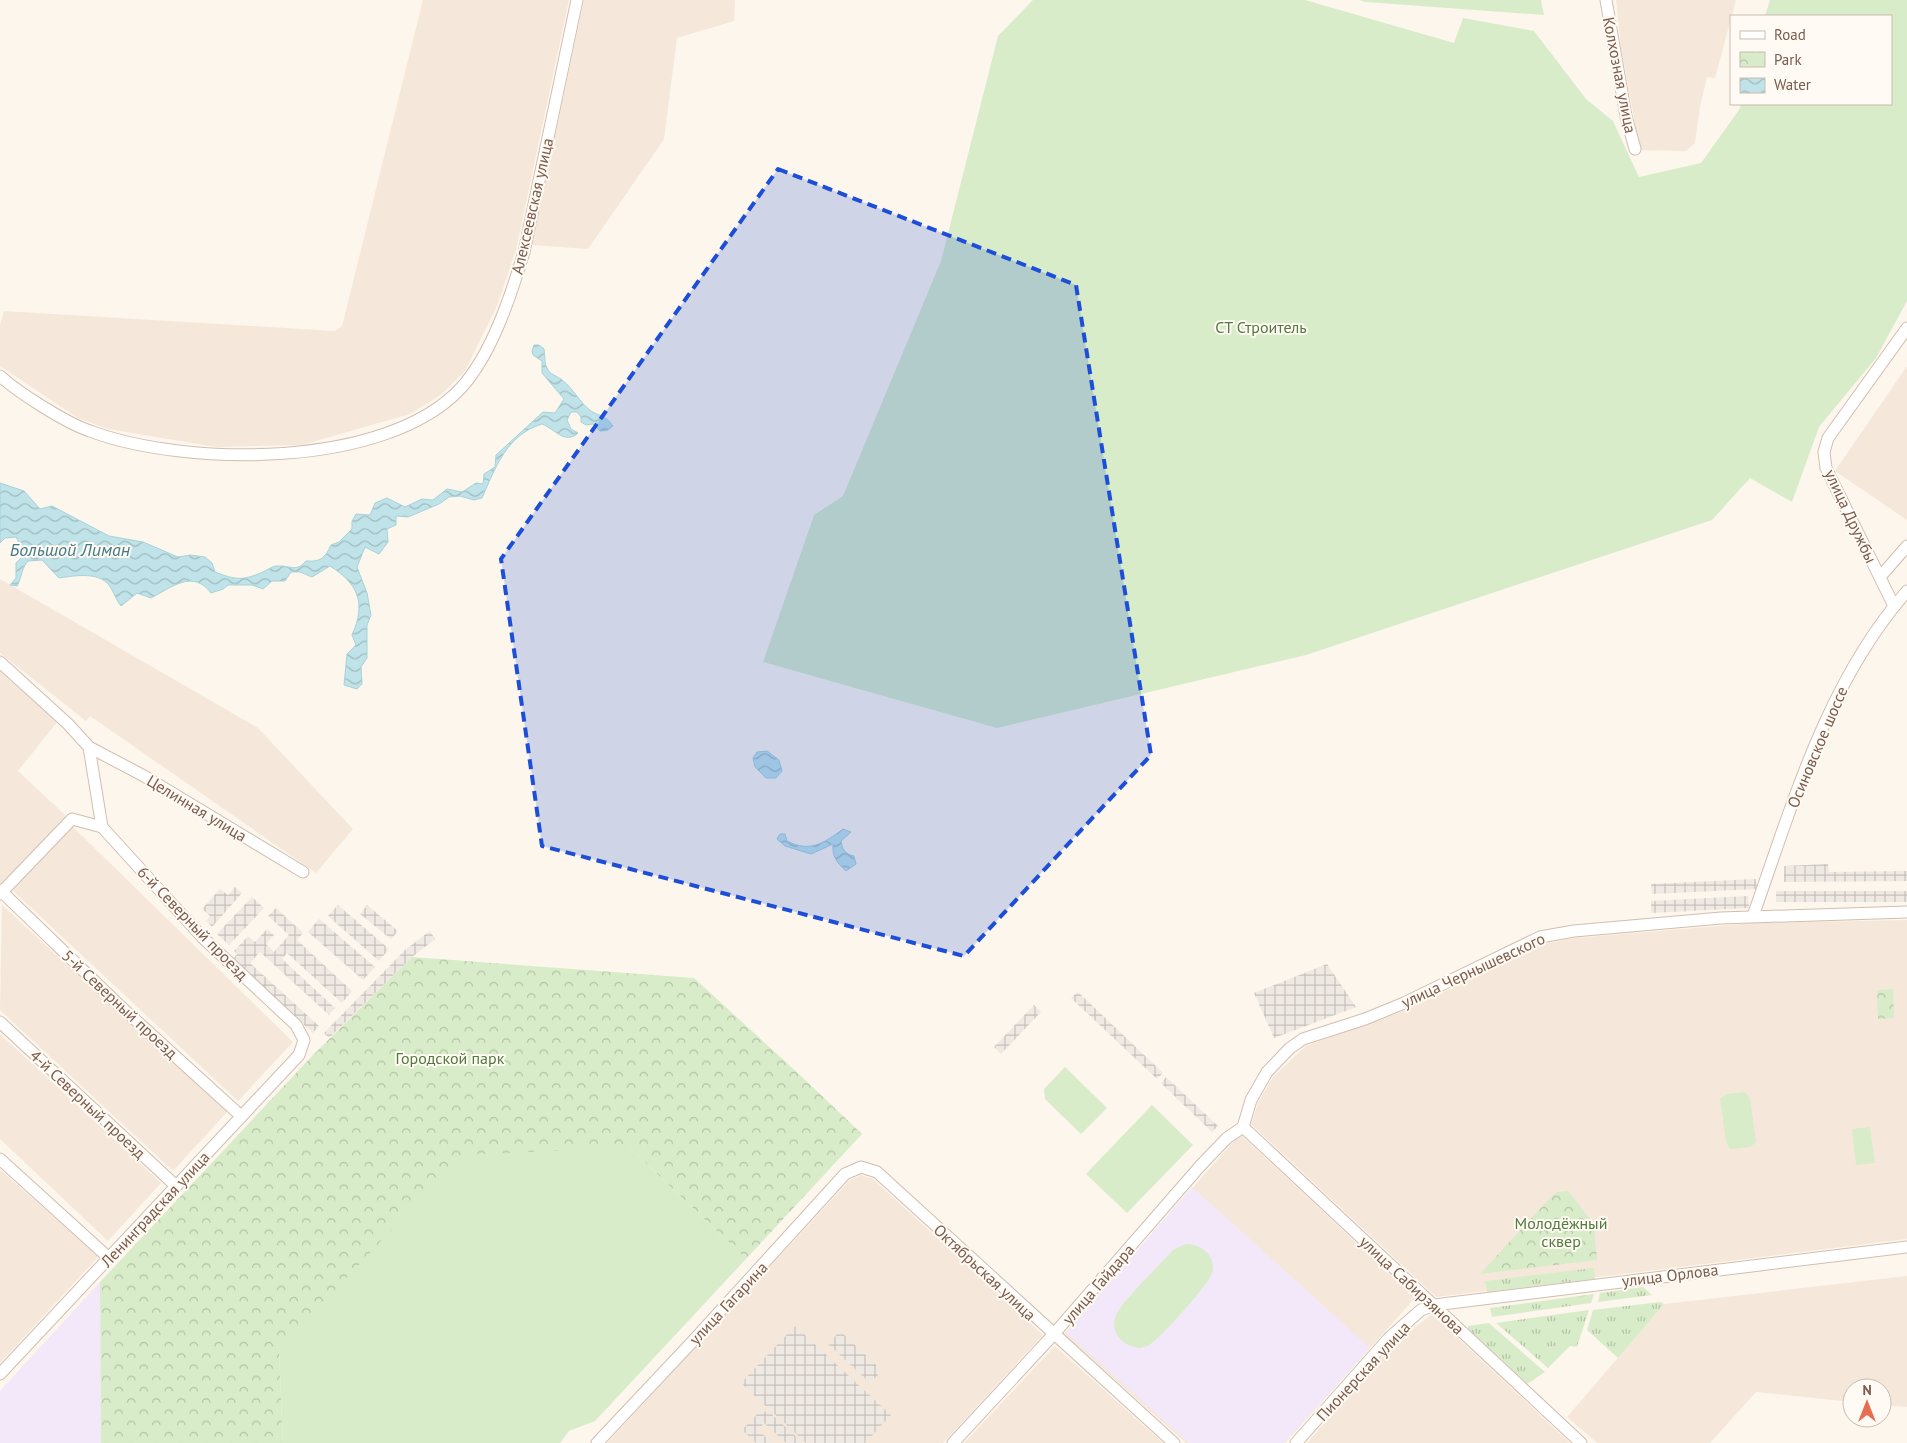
<svg xmlns="http://www.w3.org/2000/svg" width="1907" height="1443" viewBox="0 0 1907 1443" font-family="'PT Sans',sans-serif">
	<style>
		.residential { fill: #f5e8da }
		.industrial { fill: url(#industrial-grid) }
		.education { fill: #f3e8fa }
		.grass { fill: url(#grass-tufts) }
		.park { fill: url(#park-crowns) }
		.garden { fill: #d8ecc9 }
		.water { fill: url(#water-waves); stroke: #a5d3da }
		.lines { fill: none; stroke-linecap: round; stroke-linejoin: round }
		.minor-casing { stroke: #d1beb0; stroke-width: 13 }
		.minor { stroke: #fff; stroke-width: 11 }
		.marked { fill: #1d4ed8; fill-opacity: 0.2; stroke: #1d4ed8; stroke-width: 4; stroke-dasharray: 10 6; stroke-linejoin: round }
		.labels { text-anchor: middle; dominant-baseline: central; stroke-width: 4; stroke-linejoin: round; paint-order: stroke }
		.street-label { font-size: 16px; fill: #7a5c4d; stroke: #fffaf3 }
		.park-label { font-size: 16px; fill: #537a41; stroke: #fffaf3 }
		.water-label { font-size: 18px; font-style: italic; fill: #437c86; stroke: #fffaf3 }
	</style>
	<defs>
		<pattern id="industrial-grid" width="8" height="8" patternUnits="userSpaceOnUse" patternTransform="scale(1.25)"><rect width="8" height="8" fill="#efe9e4"/><path d="M0 4h8M4 0v8" fill="none" stroke="#c7c0bb"/></pattern>
		<pattern id="grass-tufts" width="24" height="20" patternUnits="userSpaceOnUse" patternTransform="scale(1.25)"><rect width="24" height="20" fill="#d8ecc9"/><path d="M3 7l-1-3M5 7V3M7 7l1-3M15 17l-1-3M17 17v-4M19 17l1-3" fill="none" stroke="#b4c2a5"/></pattern>
		<pattern id="park-crowns" width="20" height="18" patternUnits="userSpaceOnUse" patternTransform="scale(1.25)"><rect width="20" height="18" fill="#d8ecc9"/><path d="M2 6a3 3 0 1 1 6 0M12 15a3 3 0 1 1 6 0" fill="none" stroke="#b4c2a5"/></pattern>
		<pattern id="water-waves" width="16" height="10" patternUnits="userSpaceOnUse" patternTransform="scale(1.25)"><rect width="16" height="10" fill="#bfe3e8"/><path d="M0 5q4-4 8 0t8 0" fill="none" stroke="#a0bbbe"/></pattern>
	</defs>
	<rect width="100%" height="100%" fill="#fdf6ec"/>
	<!-- residential -->
	<g class="residential">
		<polygon points="423,0 569,0 516,250 497,306 465,371 442,394 410,414 302,445 216,447 108,429 78,418 0,366 0,325 4,311 335,331 342,326"/>
		<polygon points="584,0 735,0 734,21 677,38 664,139 588,249 532,245"/>
		<polygon points="1616,0 1736,0 1715,78 1707,77 1700,107 1695,143 1686,151 1640,150 1621,48"/>
		<polygon points="1907,366 1907,520 1835,471"/>
		<polygon points="0,579 258,728 353,829 316,873 90,716 86,721 0,653"/>
		<polygon points="0,665 57,722 18,771 66,816 2,887 0,885"/>
		<polygon points="71,825 293,1042 238,1101 11,889"/>
		<polygon points="2,905 227,1112 173,1171 0,1010"/>
		<polygon points="1907,920 1907,1239 1436,1297 1251,1124 1258,1103 1273,1077 1306,1046 1406,1010 1543,944 1575,938 1754,923"/>
		<polygon points="0,1034 161,1183 108,1241 0,1139"/>
		<polygon points="1240,1134 1415,1298 1285,1443 1186,1443 1064,1334"/>
		<polygon points="0,1170 99,1256 0,1363"/>
		<polygon points="861,1175 873,1179 1043,1335 943,1443 607,1443 850,1180"/>
		<polygon points="1907,1276 1907,1407 1882,1405 1882,1388 1852,1388 1852,1402 1756,1392 1710,1443 1597,1443 1567,1417 1664,1304"/>
		<polygon points="1432,1314 1570,1443 1307,1443 1395,1343"/>
		<polygon points="1055,1346 1163,1443 964,1443"/>
	</g>
	<!-- industrial -->
	<g class="industrial">
		<polygon points="1828,864 1829,872 1907,871 1907,881 1784,882 1784,866"/>
		<polygon points="1756,879 1757,889 1652,894 1651,884"/>
		<polygon points="235,887 242,893 212,927 206,921 210,916 202,909 220,889 228,895"/>
		<rect x="1776" y="891" width="131" height="11"/>
		<polygon points="1748,896 1749,908 1651,913 1651,901"/>
		<polygon points="252,897 264,908 229,945 217,934"/>
		<polygon points="338,905 389,949 379,961 328,916"/>
		<polygon points="367,905 398,931 391,939 360,914"/>
		<polygon points="276,908 303,933 297,940 352,991 342,1003 287,953 282,959 335,1008 329,1015 260,952 250,963 319,1026 313,1033 233,959 237,954 234,951 248,936 255,942 267,929 274,935 266,944 274,952 289,935 268,916"/>
		<polygon points="319,919 375,967 363,980 308,932"/>
		<polygon points="430,931 435,939 412,957 329,1038 324,1033 406,949"/>
		<polygon points="1327,964 1356,1007 1274,1038 1254,993"/>
		<polygon points="1078,992 1163,1073 1157,1079 1071,998"/>
		<polygon points="1034,1005 1041,1012 1001,1054 994,1047"/>
		<polygon points="1166,1077 1218,1126 1212,1132 1161,1083"/>
		<polygon points="795,1326 891,1415 865,1443 806,1443 741,1383"/>
		<polygon points="840,1331 882,1371 870,1383 828,1344"/>
		<polygon points="762,1409 765,1412 767,1410 803,1443 786,1443 764,1423 758,1430 772,1443 756,1443 742,1430"/>
	</g>
	<!-- education -->
	<g class="education">
		<polygon points="1192,1187 1370,1348 1284,1443 1189,1443 1066,1333"/>
		<polygon points="100,1282 101,1443 0,1443 0,1391"/>
	</g>
	<!-- grass -->
	<g class="grass">
		<polygon points="1594,1268 1595,1279 1487,1292 1485,1281"/>
		<polygon points="1643,1287 1652,1295 1598,1302 1600,1293"/>
		<polygon points="1594,1294 1591,1303 1492,1317 1490,1308"/>
		<polygon points="1660,1302 1664,1304 1618,1358 1587,1330 1593,1310"/>
		<polygon points="1589,1310 1577,1347 1570,1346 1548,1368 1496,1323"/>
		<polygon points="1489,1323 1545,1372 1527,1384 1469,1331 1468,1326"/>
	</g>
	<!-- park -->
	<g class="park">
		<polygon points="412,957 694,978 801,1076 862,1134 746,1259 630,1148 279,1351 283,1443 101,1443 100,1282 312,1056"/>
		<polygon points="1893,989 1894,1018 1878,1019 1877,990"/>
		<polygon points="1568,1191 1595,1225 1594,1229 1597,1260 1480,1274 1551,1197 1557,1192"/>
	</g>
	<!-- garden -->
	<g class="garden">
		<polygon points="1033,0 1305,0 1454,43 1463,18 1534,31 1586,99 1613,121 1639,177 1701,163 1739,110 1741,104 1891,104 1891,16 1765,16 1770,0 1907,0 1907,301 1876,358 1819,427 1792,502 1750,478 1712,520 1306,655 997,728 763,662 814,515 843,496 941,261 998,36"/>
		<polygon points="1359,0 1541,0 1544,15 1366,2"/>
		<polygon points="1065,1067 1107,1108 1081,1134 1045,1099 1044,1089"/>
		<polygon points="1745,1092 1750,1098 1756,1142 1750,1147 1730,1149 1726,1142 1720,1098 1727,1094"/>
		<polygon points="1152,1105 1193,1145 1127,1213 1086,1174"/>
		<polygon points="1870,1127 1875,1163 1856,1165 1852,1129"/>
		<polygon points="630,1148 746,1259 595,1421 569,1431 560,1443 283,1443 279,1351 461,1155"/>
		<path d="M1185,1244C1203,1243 1221,1260 1209,1279C1202,1291 1164,1334 1153,1342C1149,1346 1144,1347 1139,1348C1123,1346 1109,1333 1116,1315C1123,1300 1160,1265 1173,1250Z"/>
	</g>
	<!-- water -->
	<g class="water">
		<path d="M534,345H539L544,349C545,354 544,363 547,368C550,375 556,375 562,380C574,389 579,402 591,411C601,417 605,415 613,426L608,430L600,431L593,424L586,425L581,422V417L577,412H571L567,420L571,429L578,433C565,445 555,429 542,424C506,435 495,469 482,498L474,500L460,496L449,497L439,504L408,517L396,516V525L387,529L388,542L379,554L365,547L357,567L367,593L371,615L367,625V658L361,667L362,684L357,689L344,685L347,654L356,645L352,635C366,604 359,584 330,566L312,577L300,572H291L285,581H272L263,589L252,585H228L223,589L211,593C193,569 172,587 151,598L137,593L121,606C115,599 113,588 106,582C94,572 73,576 59,578L42,560L28,561C21,569 22,577 17,586L10,585L16,578V563L25,554L16,537L5,538L0,543V483L24,491L40,509L52,506L109,536L143,542L178,557L190,555L205,557L212,563L215,572C236,580 242,581 263,572C267,570 273,566 277,566C290,565 296,573 306,561C321,562 325,558 331,545L339,542L352,529V521L356,514L370,515L375,503L387,498L405,507L422,499L433,500L447,489L462,492L476,483L483,484L484,474L495,467L496,455L543,412L555,413L564,399L542,373V361L533,355L532,351Z"/>
		<polygon points="767,751 779,760 782,771 776,778 766,778 755,767 753,758 757,752"/>
		<path d="M843,829L851,832L841,841C842,849 845,854 854,856L856,864L846,871C836,862 832,856 833,844L811,854L785,846L777,839L780,834H785L787,841C810,853 824,843 843,829Z"/>
	</g>
	<g class="lines">
		<defs>
			<g id="minor">
				<polyline points="1606,0 1626,116 1635,149"/>
				<path d="M0,376C19,393 66,423 90,431C186,467 386,469 461,388C492,354 511,295 524,252L577,0"/>
				<polyline points="1880,577 1907,546"/>
				<polyline points="1894,606 1826,468 1824,452 1828,438 1907,328"/>
				<polyline points="0,662 68,724 89,747 102,827"/>
				<polyline points="89,747 144,776 303,872"/>
				<polyline points="0,890 119,1005 241,1116"/>
				<polyline points="0,894 72,819 102,827 203,938 296,1025 304,1040 299,1055 0,1374"/>
				<path d="M1753,916C1793,803 1827,682 1907,591"/>
				<polyline points="0,1022 176,1186"/>
				<polyline points="1243,1127 1251,1100 1267,1072 1290,1048 1303,1039 1365,1019 1404,1003 1540,937 1574,931 1721,918 1907,912"/>
				<polyline points="1243,1127 1581,1443"/>
				<polyline points="0,1159 109,1258"/>
				<polyline points="597,1443 692,1342 845,1174 861,1167 877,1172 1174,1443"/>
				<polyline points="953,1443 1053,1335 1201,1165 1227,1138 1243,1127"/>
				<polyline points="1296,1443 1389,1338 1421,1310 1434,1305 1907,1247"/>
			</g>
		</defs>
		<!-- minor casing -->
		<use href="#minor" class="minor-casing"/>
		<!-- minor -->
		<use href="#minor" class="minor"/>
	</g>
	<!-- marked area -->
	<path class="marked" d="M778,169L1076,285L1151,755L964,956L542,846L501,559Z"/>
	<g class="labels">
		<!-- street labels -->
		<g class="street-label">
			<text transform="translate(1620 75) rotate(79)">Колхозная улица</text>
			<text transform="translate(532 206) rotate(-77)">Алексеевская улица</text>
			<text transform="translate(1851 516) rotate(65)">улица Дружбы</text>
			<text transform="translate(1817 747) rotate(-67)">Осиновское шоссе</text>
			<text transform="translate(197 808) rotate(31)">Целинная улица</text>
			<text transform="translate(193 923) rotate(46)">6-й Северный проезд</text>
			<text transform="translate(1473 970) rotate(-25)">улица Чернышевского</text>
			<text transform="translate(120 1004) rotate(43)">5-й Северный проезд</text>
			<text transform="translate(88 1104) rotate(43)">4-й Северный проезд</text>
			<text transform="translate(155 1209) rotate(-47)">Ленинградская улица</text>
			<text transform="translate(985 1272) rotate(43)">Октябрьская улица</text>
			<text transform="translate(1670 1275) rotate(-7)">улица Орлова</text>
			<text transform="translate(1098 1284) rotate(-49)">улица Гайдара</text>
			<text transform="translate(1412 1285) rotate(43)">улица Сабирзянова</text>
			<text transform="translate(728 1303) rotate(-47)">улица Гагарина</text>
			<text transform="translate(1363 1371) rotate(-47)">Пионерская улица</text>
		</g>
		<!-- park labels -->
		<g class="park-label">
			<text x="1261" y="327">СТ Строитель</text>
			<text x="450" y="1058">Городской парк</text>
			<text x="1561" y="1223">Молодёжный<tspan x="1561" dy="18">сквер</tspan></text>
		</g>
		<!-- water labels -->
		<g class="water-label">
			<text x="70" y="549">Большой Лиман</text>
		</g>
	</g>
	<!-- legend -->
	<rect x="1730" y="15" width="162" height="90" fill="#fffaf3" stroke="#cabbb1"/>
	<rect x="1740" y="31" width="25" height="8" fill="#ffffff" stroke="#cabbb1"/>
	<text x="1774" y="40" font-size="15" fill="#7a5c4d">Road</text>
	<rect x="1740" y="52" width="25" height="15" fill="url(#park-crowns)" stroke="#cabbb1"/>
	<text x="1774" y="65" font-size="15" fill="#7a5c4d">Park</text>
	<rect x="1740" y="78" width="25" height="15" fill="url(#water-waves)" stroke="#cabbb1"/>
	<text x="1774" y="90" font-size="15" fill="#7a5c4d">Water</text>
	<!-- north arrow -->
	<g transform="translate(1867 1403)"><circle r="24" fill="#fffaf3" stroke="#cabbb1"/>
	<path d="M0-4L9 19L0 12L-9 19Z" fill="#e76f51"/>
	<text y="-8" font-size="14" font-weight="bold" text-anchor="middle" fill="#7a5c4d">N</text>
	</g>
</svg>
